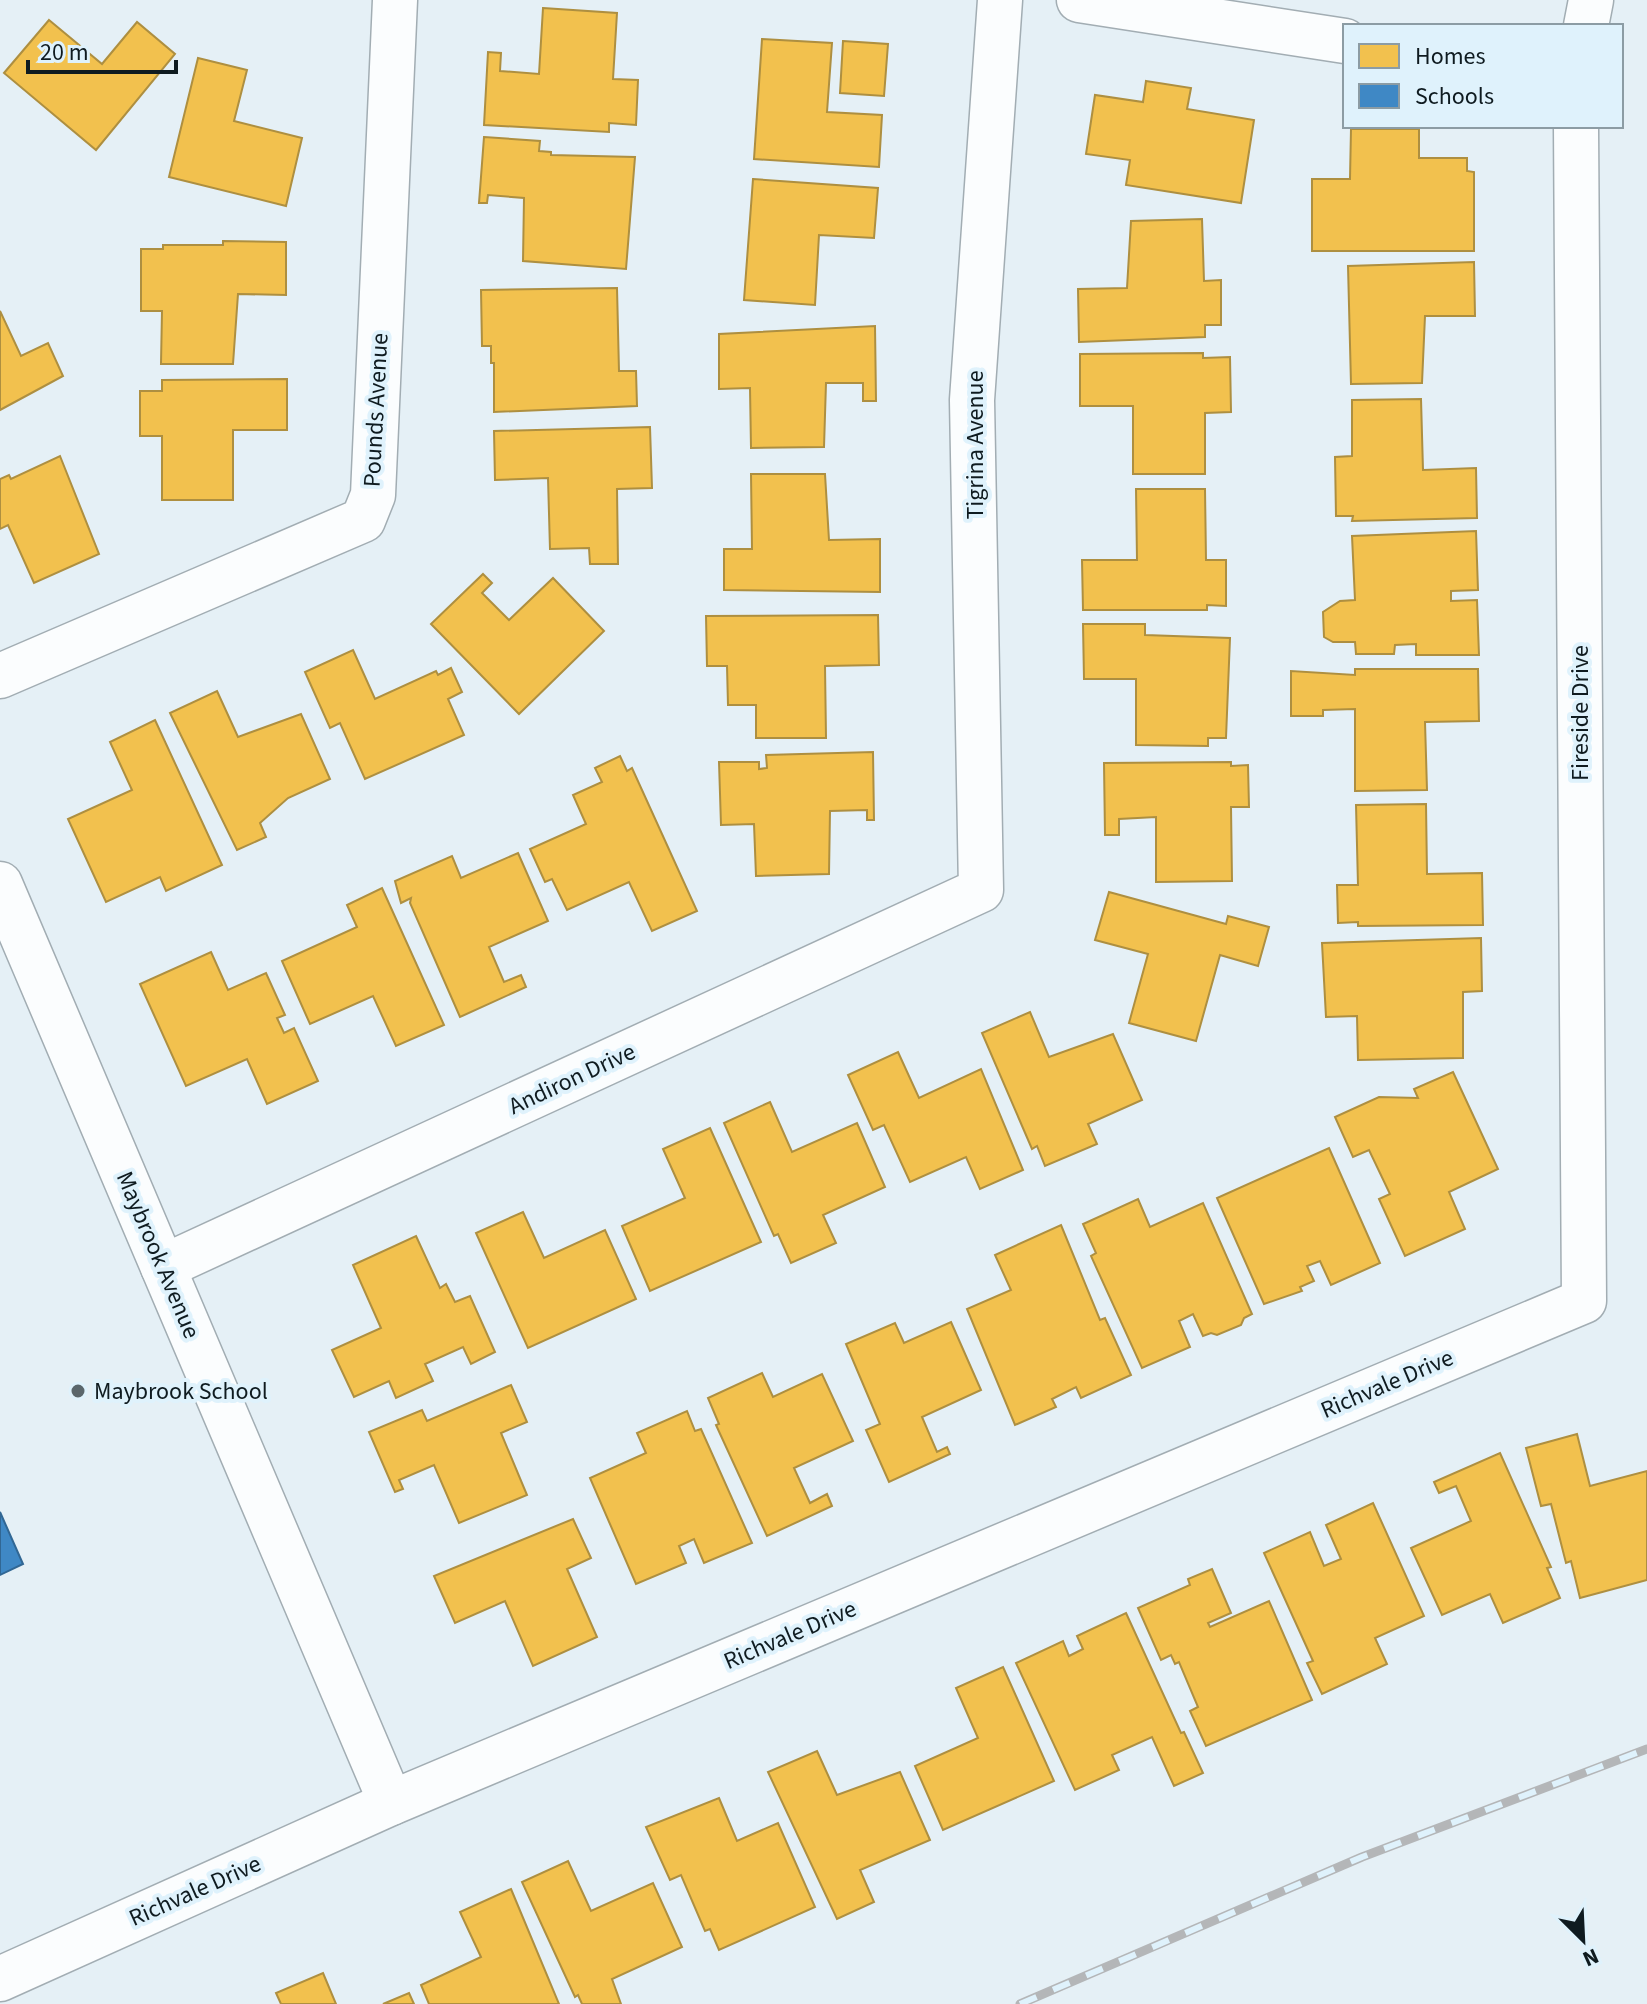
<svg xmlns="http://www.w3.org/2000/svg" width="1647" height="2004" viewBox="0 0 1647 2004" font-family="'Source Sans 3',sans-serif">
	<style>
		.homes { fill: #f2c14e; stroke: #ae8f40; stroke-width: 2 }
		.schools { fill: #3f88c5; stroke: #316794; stroke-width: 2 }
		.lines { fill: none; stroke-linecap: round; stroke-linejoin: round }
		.street-casing { stroke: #a2adb3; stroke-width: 47 }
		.street { stroke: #fbfdfe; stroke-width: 44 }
		.rail-casing { stroke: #b4b6b8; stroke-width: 9 }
		.rail { stroke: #dff2fc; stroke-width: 6; stroke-dasharray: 18; stroke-linecap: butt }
		.poi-dot { fill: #5a666b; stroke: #dff2fc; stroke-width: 3 }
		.labels { text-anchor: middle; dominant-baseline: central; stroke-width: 8; stroke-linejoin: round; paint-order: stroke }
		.street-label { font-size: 24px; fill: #0f1b20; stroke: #dff2fc }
		.poi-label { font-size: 24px; fill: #0f1b20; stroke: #dff2fc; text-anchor: start }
	</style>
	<rect width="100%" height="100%" fill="#e5f0f6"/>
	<!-- homes -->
	<g class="homes">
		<polygon points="543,8 617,13 613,79 638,80 636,125 609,123 609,132 484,125 488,52 501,53 500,71 539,74"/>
		<polygon points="49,20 102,64 137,22 175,54 96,150 4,73"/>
		<polygon points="762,39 832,43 827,112 882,115 879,167 754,159"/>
		<polygon points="843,41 888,44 884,96 840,93"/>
		<polygon points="198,58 247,70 234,121 302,138 286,206 169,177"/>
		<polygon points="1146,81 1191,88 1187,109 1254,120 1241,203 1126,185 1130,160 1086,154 1095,95 1143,102"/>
		<polygon points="1351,129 1419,129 1419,158 1467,158 1467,171 1474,172 1474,251 1312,251 1312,179 1350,179"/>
		<polygon points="484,137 540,141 539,151 551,152 551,155 635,157 626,269 523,261 524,198 488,195 487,203 479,203"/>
		<polygon points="753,179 878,188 874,238 819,235 815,305 744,300"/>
		<polygon points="1202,219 1204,281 1221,280 1221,325 1205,325 1205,337 1079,342 1078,289 1127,288 1131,221"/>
		<polygon points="223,241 286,242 286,295 238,294 233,364 161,364 162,311 141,311 141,249 163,249 163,245 223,245"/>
		<polygon points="1474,262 1475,316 1425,316 1422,383 1351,384 1348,266"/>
		<polygon points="617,288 619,371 636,371 637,406 494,412 494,363 491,363 491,346 482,346 481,290"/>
		<polygon points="0,311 21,356 48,343 63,376 0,410"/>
		<polygon points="875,326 876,401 863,401 863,383 826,383 824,447 751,448 750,388 719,389 719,334"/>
		<polygon points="1203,353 1203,358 1230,357 1231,412 1205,413 1205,474 1133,474 1133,406 1080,406 1080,354"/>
		<polygon points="287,379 287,430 233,430 233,500 162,500 162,436 140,436 140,391 162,391 162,380"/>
		<polygon points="1421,399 1423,470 1476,468 1477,518 1352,521 1353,516 1336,516 1335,457 1352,456 1352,400"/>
		<polygon points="650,427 652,488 617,489 618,564 590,564 589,548 550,549 548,478 495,480 494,431"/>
		<polygon points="60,456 99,554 34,583 8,525 0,529 0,479 9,475 11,479"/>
		<polygon points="751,474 825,474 829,540 880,539 880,592 724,590 724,549 752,549"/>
		<polygon points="1136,489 1205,489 1206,560 1226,560 1226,606 1207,605 1207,610 1083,610 1082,560 1137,560"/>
		<polygon points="1476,531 1478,590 1451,591 1451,601 1477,600 1479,655 1416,655 1416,644 1395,645 1394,654 1356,654 1355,642 1333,642 1324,637 1323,612 1340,601 1355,600 1352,536"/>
		<polygon points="483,574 492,583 482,593 509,620 553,578 604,631 519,714 431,624"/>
		<polygon points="878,615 879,665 825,666 826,738 756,738 756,705 728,705 727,666 707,666 706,616"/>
		<polygon points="1083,624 1145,624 1145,635 1230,638 1226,738 1208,738 1208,746 1136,745 1136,679 1084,679"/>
		<polygon points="353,650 375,699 436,671 438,675 451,668 462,692 448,699 464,735 365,779 340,723 330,728 305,672"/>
		<polygon points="1355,669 1478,669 1479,721 1425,722 1427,790 1355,791 1355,709 1323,710 1323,716 1291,716 1291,671 1355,675"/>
		<polygon points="217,691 238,737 301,714 330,779 288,798 260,823 266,837 237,850 170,713"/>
		<polygon points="155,720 222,865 166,891 160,877 106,902 68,819 132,790 110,742"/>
		<polygon points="873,752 874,820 867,820 867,810 830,811 829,874 756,876 754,824 721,825 719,762 759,762 759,769 767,768 766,755"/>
		<polygon points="620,756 627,771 632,768 697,911 652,931 629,882 567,910 552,879 545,882 530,849 586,824 573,795 602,782 595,768"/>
		<polygon points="1231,762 1231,766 1248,765 1249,807 1231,807 1232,881 1156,882 1156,817 1119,819 1119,835 1105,835 1104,763"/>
		<polygon points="1426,804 1427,874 1482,873 1483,925 1358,926 1358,922 1338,923 1337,885 1358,885 1356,805"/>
		<polygon points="518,853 548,921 489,947 504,982 521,975 526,987 460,1017 410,903 411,898 401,903 395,881 452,856 461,878"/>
		<polygon points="382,888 444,1025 396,1046 373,996 310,1024 282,961 357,927 347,905"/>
		<polygon points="1109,892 1226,924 1228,916 1269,927 1258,966 1220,955 1196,1041 1129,1023 1148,954 1095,940"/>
		<polygon points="1481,938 1482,991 1463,992 1463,1058 1358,1060 1357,1016 1326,1017 1322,943"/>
		<polygon points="211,952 228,990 266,973 285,1015 277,1018 284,1033 294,1028 318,1081 267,1104 247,1059 186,1086 140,984"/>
		<polygon points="1030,1012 1049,1057 1113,1034 1142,1100 1088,1124 1097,1144 1045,1166 1037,1146 1032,1149 982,1033"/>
		<polygon points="898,1052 919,1098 981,1069 1023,1170 980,1189 966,1157 910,1182 884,1125 873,1130 848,1075"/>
		<polygon points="1453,1072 1498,1169 1449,1192 1465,1229 1405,1256 1379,1199 1390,1194 1369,1150 1353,1157 1335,1117 1379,1097 1418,1098 1414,1089"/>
		<polygon points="770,1102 792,1152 857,1123 885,1187 823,1215 836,1243 791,1263 778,1234 774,1236 724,1123"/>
		<polygon points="710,1128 761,1242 650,1291 622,1226 685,1198 663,1149"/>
		<polygon points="1329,1148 1380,1263 1331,1285 1320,1261 1307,1266 1314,1281 1300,1287 1302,1291 1264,1304 1217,1198"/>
		<polygon points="1138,1199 1150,1227 1203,1203 1252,1314 1244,1318 1241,1325 1217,1335 1211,1333 1203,1336 1193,1314 1179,1321 1190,1347 1142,1368 1091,1256 1096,1253 1083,1224"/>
		<polygon points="523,1212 544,1258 605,1230 636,1299 528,1348 476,1233"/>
		<polygon points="1061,1225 1100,1320 1105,1318 1131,1375 1081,1398 1076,1387 1052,1399 1056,1407 1015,1425 967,1309 1011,1290 995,1255"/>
		<polygon points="416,1236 440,1288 446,1284 455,1302 470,1296 495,1352 471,1364 463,1347 425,1364 433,1381 396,1398 389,1381 354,1397 332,1350 381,1328 353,1265"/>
		<polygon points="951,1322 981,1390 922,1417 937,1452 947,1447 950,1454 889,1482 866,1430 880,1424 846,1344 895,1323 904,1343"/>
		<polygon points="762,1373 773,1397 822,1374 853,1441 794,1468 810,1503 827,1494 832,1506 767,1536 716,1425 719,1424 708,1398"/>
		<polygon points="511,1385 527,1422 501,1433 527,1495 459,1523 434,1465 399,1480 403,1489 395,1492 369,1432 422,1410 427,1421"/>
		<polygon points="687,1411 695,1431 701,1429 752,1543 704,1563 694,1539 679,1546 686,1563 636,1584 590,1478 646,1453 637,1433"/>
		<polygon points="1577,1434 1590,1486 1647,1471 1647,1580 1580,1598 1571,1561 1566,1563 1551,1504 1541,1506 1526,1448"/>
		<polygon points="1500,1453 1551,1567 1547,1568 1560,1598 1503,1623 1490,1594 1442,1615 1411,1548 1471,1521 1456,1486 1439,1493 1434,1482"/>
		<polygon points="1373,1503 1424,1616 1375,1638 1387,1664 1322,1694 1307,1663 1313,1661 1264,1553 1310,1532 1324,1566 1341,1559 1326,1525"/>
		<polygon points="573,1519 591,1558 567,1569 597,1637 533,1666 505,1601 455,1623 434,1576"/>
		<polygon points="1212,1569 1231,1613 1208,1623 1210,1627 1269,1601 1312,1700 1206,1746 1190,1711 1198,1707 1179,1662 1175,1664 1171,1655 1161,1660 1138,1608 1190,1585 1188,1579"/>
		<polygon points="1126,1613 1181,1733 1184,1732 1203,1773 1174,1786 1152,1737 1112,1755 1119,1770 1075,1790 1016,1663 1063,1641 1069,1656 1083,1649 1077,1636"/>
		<polygon points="1003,1667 1054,1781 943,1830 915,1766 978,1738 956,1688"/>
		<polygon points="817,1751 837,1795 900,1772 930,1840 860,1870 874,1902 837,1919 768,1772"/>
		<polygon points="719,1798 737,1841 778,1823 815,1907 719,1950 710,1929 705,1931 681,1875 670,1880 646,1827"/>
		<polygon points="568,1861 591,1911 653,1883 682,1947 612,1979 621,2004 582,2004 578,1995 575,1997 522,1882"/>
		<polygon points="511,1889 559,2004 429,2004 421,1985 481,1957 460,1912"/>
		<polygon points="323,1973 336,2004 281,2004 276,1993"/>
		<polygon points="409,1993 414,2004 383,2004"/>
	</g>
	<!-- schools -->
	<polygon class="schools" points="0,1512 23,1564 0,1575"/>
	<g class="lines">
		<defs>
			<g id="street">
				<polyline points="1079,0 1345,41"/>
				<polyline points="1586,26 1591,0"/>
				<polyline points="0,676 363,520 373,495 395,0"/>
				<polyline points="0,884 391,1803"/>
				<polyline points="163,1267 981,890 972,400 1000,0"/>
				<polyline points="0,1979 391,1803 1584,1301 1576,126"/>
			</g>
		</defs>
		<!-- street casing -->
		<use href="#street" class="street-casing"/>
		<!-- street -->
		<use href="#street" class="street"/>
		<defs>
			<polyline id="rail" points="1020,2004 1362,1857 1647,1749"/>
		</defs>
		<!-- rail casing -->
		<use href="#rail" class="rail-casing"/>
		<!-- rail -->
		<use href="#rail" class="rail"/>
	</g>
	<!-- markers -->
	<circle class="poi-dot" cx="78" cy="1391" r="8"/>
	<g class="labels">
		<!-- street labels -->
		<g class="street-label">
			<text transform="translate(376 410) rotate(-87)">Pounds Avenue</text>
			<text transform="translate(975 445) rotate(-90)">Tigrina Avenue</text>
			<text transform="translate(1580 713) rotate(-90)">Fireside Drive</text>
			<text transform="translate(572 1079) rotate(-25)">Andiron Drive</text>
			<text transform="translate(158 1255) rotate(67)">Maybrook Avenue</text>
			<text transform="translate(1387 1384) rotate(-23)">Richvale Drive</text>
			<text transform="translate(790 1635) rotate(-23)">Richvale Drive</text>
			<text transform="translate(195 1891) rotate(-24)">Richvale Drive</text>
		</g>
		<!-- poi labels -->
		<g class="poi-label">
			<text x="94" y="1391">Maybrook School</text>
		</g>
	</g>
	<!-- legend -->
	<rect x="1343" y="24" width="280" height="104" fill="#dff2fc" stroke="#8c9ca4" stroke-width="2"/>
	<rect x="1359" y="44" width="40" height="24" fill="#f2c14e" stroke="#8c9ca4" stroke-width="2"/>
	<text x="1415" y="64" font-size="24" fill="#0f1b20">Homes</text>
	<rect x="1359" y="84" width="40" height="24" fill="#3f88c5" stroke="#8c9ca4" stroke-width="2"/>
	<text x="1415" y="104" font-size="24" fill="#0f1b20">Schools</text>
	<!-- north arrow -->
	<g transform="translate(1583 1940) rotate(156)" stroke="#dff2fc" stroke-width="6" paint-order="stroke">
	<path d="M0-6L14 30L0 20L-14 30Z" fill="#0f1b20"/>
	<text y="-12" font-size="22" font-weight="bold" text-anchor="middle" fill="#0f1b20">N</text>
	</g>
	<!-- scale -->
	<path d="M28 60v12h148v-12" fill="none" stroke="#0f1b20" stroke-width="4"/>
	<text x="40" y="60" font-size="24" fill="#0f1b20" stroke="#dff2fc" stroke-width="6" paint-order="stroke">20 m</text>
</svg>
